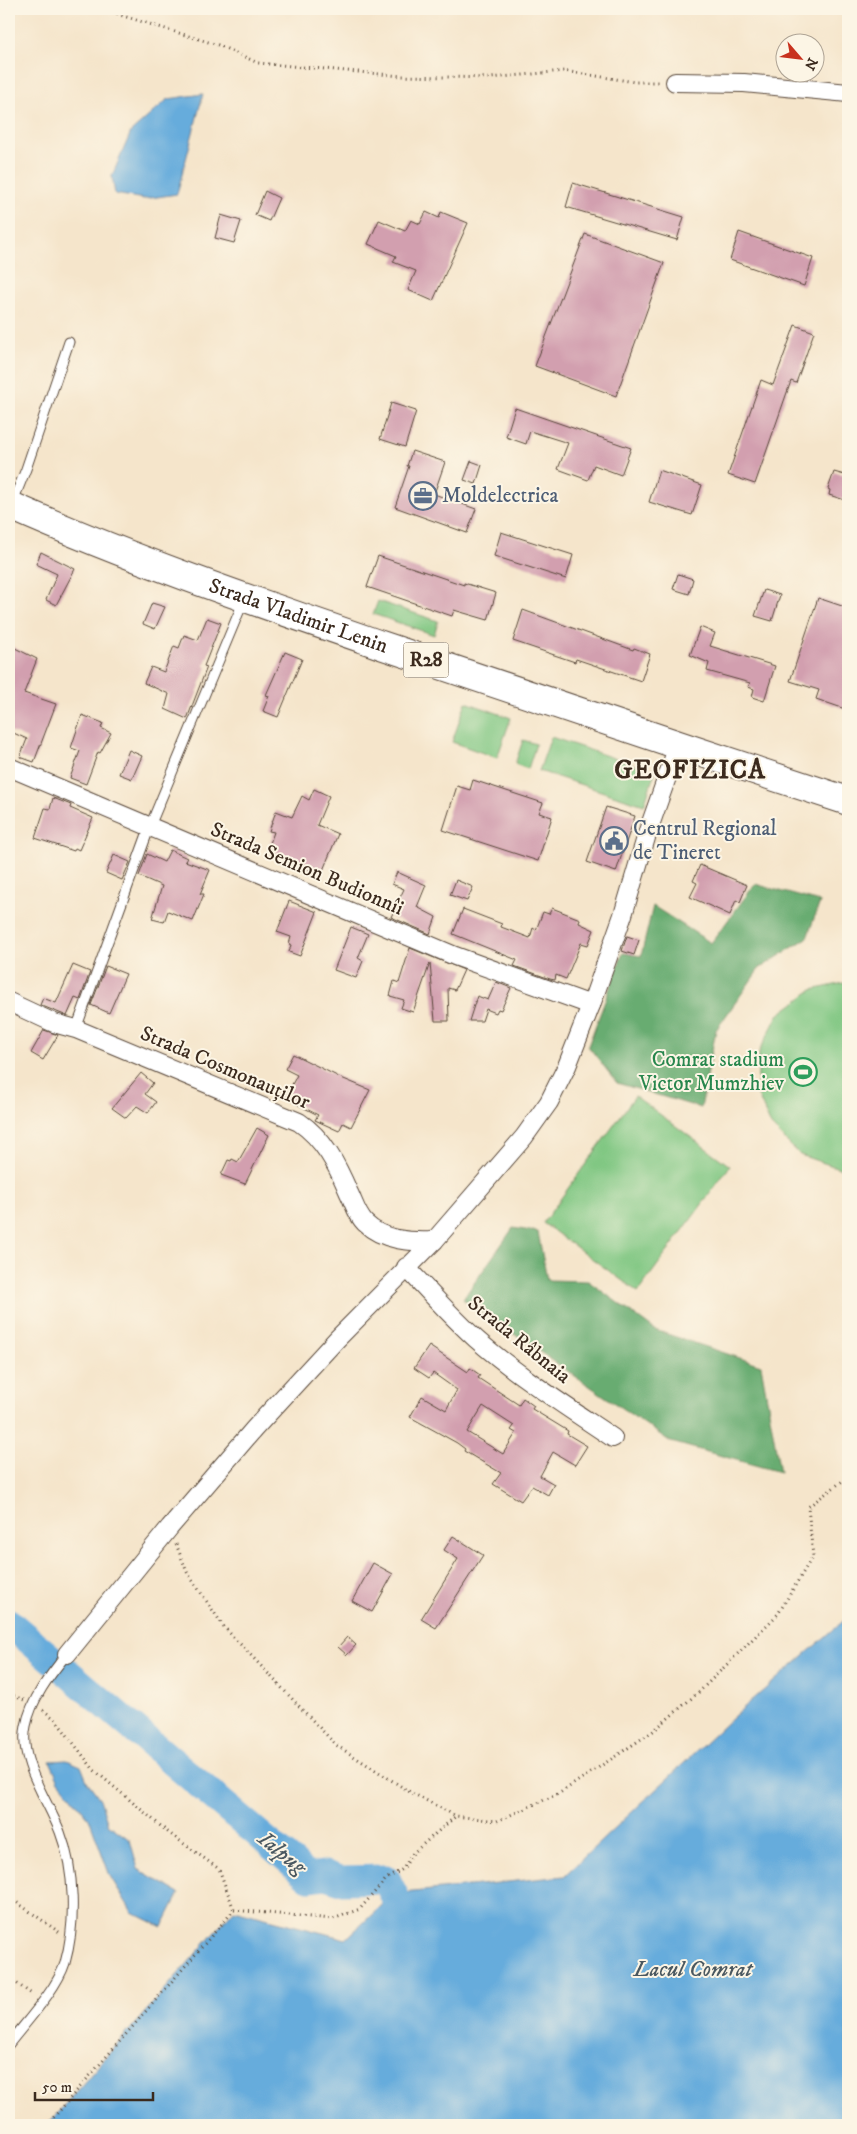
<svg xmlns="http://www.w3.org/2000/svg" width="857" height="2134" viewBox="0 0 857 2134" font-family="'IM FELL DW Pica',serif">
	<style>
		.green { fill: #81c783; stroke: #5e7850 }
		.forest { fill: #68ac71; stroke: #526b48 }
		.water { fill: #66acdc; stroke: #506b7d }
		.lines { fill: none; stroke-linecap: round; stroke-linejoin: round }
		.river { stroke: #66acdc; stroke-width: 29 }
		.building { fill: #d29faf; fill-rule: evenodd }
		.service-casing { stroke: #574638; stroke-width: 11 }
		.minor-casing { stroke: #574638; stroke-width: 20 }
		.primary-casing { stroke: #574638; stroke-width: 30 }
		.path { stroke: #574638; stroke-width: 3; stroke-dasharray: 1 4; stroke-linecap: butt }
		.service { stroke: #fff; stroke-width: 9 }
		.minor { stroke: #fff; stroke-width: 18 }
		.primary { stroke: #fff; stroke-width: 28 }
		.labels { text-anchor: middle; dominant-baseline: central; stroke-width: 4; stroke-linejoin: round; paint-order: stroke }
		.shield { fill: #fcf5e5; stroke: #75675a; stroke-width: 1 }
		.shield-label { font-size: 20px; font-weight: bold; fill: #3b2a1e }
		.service-label { font-size: 21px; fill: #4e5e75; stroke: #fcf5e5; text-anchor: start }
		.street-label { font-size: 21px; fill: #3b2a1e; stroke: #fcf5e5 }
		.leisure-label { font-size: 21px; fill: #27864d; stroke: #fcf5e5; text-anchor: end }
		.water-label { font-size: 22px; font-style: italic; fill: #4a5860; stroke: #fcf5e5 }
		.district-label { font-size: 26px; font-weight: bold; letter-spacing: 1px; fill: #3b2a1e; stroke: #fcf5e5 }
	</style>
	<rect width="100%" height="100%" fill="#fcf5e5"/>
	<filter id="ink" filterUnits="userSpaceOnUse"><feTurbulence type="fractalNoise" baseFrequency=".02" numOctaves="2"/><feDisplacementMap in="SourceGraphic" scale="10" xChannelSelector="R" yChannelSelector="G"/><feConvolveMatrix kernelMatrix="1 2 1 2 8 2 1 2 1" color-interpolation-filters="sRGB"/></filter>
	<filter id="wash" filterUnits="userSpaceOnUse"><feTurbulence type="fractalNoise" baseFrequency=".0096" numOctaves="4" result="noise"/><feDisplacementMap in="SourceGraphic" scale="20" xChannelSelector="R" yChannelSelector="G"/><feGaussianBlur stdDeviation="1.12" result="paint"/><feColorMatrix in="noise" values="0 0 0 0 0 0 0 0 0 0 0 0 0 0 0 0 0 1.4 0 .05"/><feComposite in="paint" operator="in"/></filter>
	<g filter="url(#wash)">
		<rect width="100%" height="100%" fill="#f5e5cb"/>
		<!-- green -->
		<g class="green">
			<polygon points="378,601 438,621 434,635 373,614"/>
			<polygon points="466,702 511,718 497,758 452,742"/>
			<polygon points="551,737 655,772 644,805 539,771"/>
			<polygon points="523,740 536,744 528,769 515,764"/>
			<polygon points="848,982 848,1171 800,1155 771,1126 757,1093 759,1052 778,1015 812,990"/>
			<polygon points="635,1096 730,1166 638,1292 543,1223"/>
		</g>
		<!-- forest -->
		<g class="forest">
			<polygon points="755,884 820,902 807,938 759,969 716,1030 701,1108 617,1083 588,1046 623,953 641,956 653,906 711,943"/>
			<polygon points="513,1228 538,1232 547,1280 588,1281 655,1330 761,1365 780,1472 671,1442 463,1299"/>
		</g>
		<!-- water -->
		<g class="water">
			<polygon points="203,94 177,194 144,199 115,194 112,176 131,132 168,99"/>
			<polygon points="848,1617 848,2125 47,2125 234,1910 346,1939 394,1894 564,1876 733,1717"/>
			<polygon points="67,1760 81,1766 87,1781 100,1799 108,1824 130,1840 138,1869 179,1893 162,1927 132,1912 110,1876 89,1818 59,1781 50,1761"/>
		</g>
		<g class="lines">
			<!-- river -->
			<polyline class="river" points="9,1623 309,1877 325,1875 341,1880 386,1879 411,1930"/>
		</g>
		<g id="blocks">
			<!-- building -->
			<g class="building">
				<polygon points="573,183 684,217 677,240 566,207"/>
				<polygon points="265,191 279,198 269,221 255,215"/>
				<polygon points="426,212 439,218 441,212 468,223 433,301 408,290 416,271 393,262 396,256 368,244 379,220 405,231 411,220 420,224"/>
				<polygon points="221,215 241,221 234,243 215,238"/>
				<polygon points="739,232 813,258 804,286 730,260"/>
				<polygon points="585,234 664,263 616,396 535,366"/>
				<polygon points="795,325 814,332 796,383 791,381 755,484 728,475 761,380 773,385"/>
				<polygon points="391,403 416,411 405,447 380,439"/>
				<polygon points="515,408 631,448 621,475 594,465 588,480 558,469 568,443 530,431 526,444 506,437"/>
				<polygon points="412,451 445,462 434,494 476,509 467,533 395,507 409,466 407,466"/>
				<polygon points="471,461 482,465 476,484 464,480"/>
				<polygon points="659,470 702,485 692,515 649,502"/>
				<polygon points="834,472 848,476 848,501 829,495 830,490 828,489"/>
				<polygon points="501,532 573,555 566,579 494,556"/>
				<polygon points="41,552 75,569 56,605 46,600 57,574 36,564"/>
				<polygon points="378,556 464,585 464,583 496,593 488,620 454,610 452,616 367,587"/>
				<polygon points="678,574 693,579 689,594 673,589"/>
				<polygon points="764,590 780,595 772,621 755,616"/>
				<polygon points="818,598 848,608 848,710 816,699 819,690 790,681"/>
				<polygon points="152,603 165,607 155,629 143,624"/>
				<polygon points="523,610 633,650 634,648 650,654 641,681 576,659 575,662 513,641"/>
				<polygon points="207,618 221,623 204,666 207,667 187,719 165,709 169,694 144,683 151,667 164,672 174,646 179,648 184,635 198,640"/>
				<polygon points="700,627 715,633 710,646 775,666 764,701 752,697 754,689 748,687 750,683 707,671 709,663 690,655"/>
				<polygon points="9,645 37,659 24,693 56,704 34,762 20,757 27,739 9,731"/>
				<polygon points="285,652 302,659 278,717 263,711 269,696 266,695"/>
				<polygon points="82,715 103,723 101,728 111,733 100,753 98,752 86,784 70,778 80,751 71,748"/>
				<polygon points="129,750 142,756 132,779 119,774"/>
				<polygon points="473,780 543,803 539,813 552,817 538,861 443,830 457,786 470,790"/>
				<polygon points="314,789 329,796 317,825 338,834 321,875 300,866 301,864 267,852 274,832 269,831 276,811 292,817 302,796 309,800"/>
				<polygon points="53,798 71,805 70,808 93,818 79,850 75,848 74,851 35,838 45,808 50,809"/>
				<polygon points="606,807 635,816 616,872 587,862"/>
				<polygon points="170,850 187,858 185,861 210,870 200,894 204,894 193,921 168,911 164,922 152,919 162,886 139,876 147,854 164,862"/>
				<polygon points="114,855 130,862 122,880 106,873"/>
				<polygon points="700,865 747,885 740,902 736,900 730,915 690,897 697,883 693,881"/>
				<polygon points="397,872 426,885 417,907 436,917 430,934 391,917 404,889 392,884"/>
				<polygon points="456,880 473,887 467,901 450,895"/>
				<polygon points="289,901 317,912 300,956 289,952 291,945 289,944 291,937 277,932"/>
				<polygon points="552,908 580,919 579,923 594,930 588,945 581,943 566,979 556,975 555,980 550,979 514,966 517,960 453,934 463,909 502,924 501,927 530,938 533,928 536,930 543,912 549,914"/>
				<polygon points="351,927 368,934 358,958 363,961 356,978 334,970"/>
				<polygon points="627,936 639,940 634,955 622,951"/>
				<polygon points="410,948 464,970 455,990 448,988 449,1021 435,1021 430,963 413,1012 401,1008 404,1000 390,996 394,981 399,983"/>
				<polygon points="73,965 90,972 80,1000 75,998 67,1016 40,1005 43,998 56,1003"/>
				<polygon points="106,966 126,974 109,1013 91,1005"/>
				<polygon points="496,982 511,988 501,1010 498,1009 496,1013 486,1009 482,1021 469,1021 477,996 488,1000"/>
				<polygon points="44,1030 58,1035 43,1060 31,1053"/>
				<polygon points="293,1054 339,1077 370,1090 351,1127 343,1123 339,1131 315,1120 318,1115 285,1098 297,1075 285,1069"/>
				<polygon points="141,1073 153,1083 145,1094 156,1102 148,1113 137,1106 126,1118 112,1108"/>
				<polygon points="257,1128 269,1135 245,1184 221,1175 228,1160 231,1161 232,1159 238,1162"/>
				<path d="M429,1346L468,1372L470,1368L480,1375L478,1378L519,1405L523,1398L534,1406L532,1409L568,1431L567,1434L587,1446L575,1465L553,1452L540,1476L554,1484L548,1495L532,1486L521,1501L493,1484L501,1473L464,1451L465,1449L457,1443L410,1417L422,1396L446,1410L457,1390L433,1373L429,1378L414,1368ZM483,1406L514,1426L511,1430L516,1433L503,1454L467,1432Z"/>
				<polygon points="453,1536 483,1555 436,1628 421,1619 458,1559 444,1550"/>
				<polygon points="373,1563 393,1574 372,1612 352,1601"/>
				<polygon points="347,1637 356,1645 347,1655 338,1647"/>
			</g>
		</g>
	</g>
	<g filter="url(#ink)">
		<use href="#blocks" fill-opacity="0" stroke="#574638" stroke-width="1"/>
		<g class="lines">
			<defs>
				<g id="service">
					<polyline points="12,504 26,469 69,342"/>
					<polyline points="76,1029 150,826 244,600"/>
					<path d="M9,2044C26,2022 57,1989 65,1963C76,1924 75,1871 60,1832C48,1800 18,1761 26,1726C31,1699 50,1675 67,1654"/>
				</g>
				<g id="minor">
					<polyline points="675,82 744,83 848,93"/>
					<polyline points="9,767 455,956 591,1005"/>
					<path d="M9,1002L54,1023L76,1029L299,1122C324,1139 337,1165 349,1193C354,1203 357,1215 365,1223C383,1241 411,1242 434,1241"/>
					<path d="M406,1267C429,1292 451,1316 476,1339C518,1376 567,1407 613,1438"/>
					<polyline points="67,1654 170,1527 254,1429 337,1339 434,1241 524,1137 549,1102 567,1066 591,1005 623,915 648,831 678,746"/>
				</g>
				<g id="primary">
					<path id="s1" d="M9,505C130,559 256,602 381,645C537,698 692,750 848,801"/>
				</g>
			</defs>
			<!-- service casing -->
			<use href="#service" class="service-casing"/>
			<!-- minor casing -->
			<use href="#minor" class="minor-casing"/>
			<!-- primary casing -->
			<use href="#primary" class="primary-casing"/>
			<!-- path -->
			<g class="path">
				<polyline points="108,9 120,15 218,45 258,63 402,76 491,78 564,71 635,82 661,82"/>
				<polyline points="176,1544 187,1572 224,1627 336,1745 410,1792 456,1816 497,1821 560,1793 652,1732 700,1691 778,1614 813,1556 808,1507 848,1477"/>
				<polyline points="9,1694 24,1700"/>
				<polyline points="43,1710 55,1719 94,1770 169,1833 219,1869 234,1910"/>
				<polyline points="9,1897 59,1932"/>
				<polyline points="9,1978 33,1995"/>
				<polyline points="47,2125 234,1910 333,1919 360,1909 386,1879 403,1869 413,1853 456,1816"/>
			</g>
			<!-- service -->
			<use href="#service" class="service"/>
			<!-- minor -->
			<use href="#minor" class="minor"/>
			<!-- primary -->
			<use href="#primary" class="primary"/>
		</g>
	</g>
	<!-- icons -->
	<defs>
		<symbol id="office-ring" viewBox="-11 -11 22 22"><circle r="9.5" fill="#fcf5e5" stroke="#5c6f8a" stroke-width="1.5"/><path d="M-6-3h4V-5.5h4V-3h4V5H-6ZM-1-4.5V-3h2v-1.5ZM-6 0V1H6V0Z" fill="#5c6f8a"/></symbol>
		<symbol id="civic-ring" viewBox="-11 -11 22 22"><circle r="9.5" fill="#fcf5e5" stroke="#5c6f8a" stroke-width="1.5"/><path d="M-.6-6.5H3V-4.5H.6V-3L4-1V1h2V6H-6V1h2V-1L-.6-3ZM-1.2 2.5V6h2.4V2.5Z" fill="#5c6f8a"/></symbol>
		<symbol id="stadium-ring" viewBox="-11 -11 22 22"><circle r="9.5" fill="#fcf5e5" stroke="#2e9e5b" stroke-width="1.5"/><path d="M0-5a6.5 5 0 1 0 0 10a6.5 5 0 1 0 0-10ZM-3.5-1.8h7v3.6h-7Z" fill="#2e9e5b"/></symbol>
	</defs>
	<g fill-rule="evenodd">
		<use href="#office-ring" x="407" y="480" width="32" height="32"/>
		<use href="#civic-ring" x="598" y="825" width="32" height="32"/>
		<use href="#stadium-ring" x="787" y="1056" width="32" height="32"/>
	</g>
	<g class="labels">
		<!-- shield labels -->
		<rect class="shield" x="403.5" y="642.5" width="45" height="35" rx="4"/>
		<g class="shield-label">
			<text x="426" y="660">R28</text>
		</g>
		<!-- service labels -->
		<g class="service-label">
			<text x="442" y="496">Moldelectrica</text>
			<text x="633" y="829">Centrul Regional<tspan x="633" dy="24">de Tineret</tspan></text>
		</g>
		<!-- street labels -->
		<g class="street-label">
			<text stroke="none"><textPath href="#s1" startOffset="310">Strada Vladimir Lenin</textPath></text>
			<text transform="translate(307 869) rotate(23)">Strada Semion Budionnîi</text>
			<text transform="translate(225 1068) rotate(23)">Strada Cosmonauților</text>
			<text transform="translate(519 1340) rotate(39)">Strada Râbnaia</text>
		</g>
		<!-- leisure labels -->
		<g class="leisure-label">
			<text x="784" y="1060">Comrat stadium<tspan x="784" dy="24">Victor Mumzhiev</tspan></text>
		</g>
		<!-- water labels -->
		<g class="water-label">
			<text transform="translate(282 1853) rotate(39)">Ialpug</text>
			<text x="693" y="1969">Lacul Comrat</text>
		</g>
		<!-- district labels -->
		<g class="district-label">
			<text x="690" y="770">GEOFIZICA</text>
		</g>
	</g>
	<!-- margin -->
	<rect width="857" height="2134" fill="none" stroke="#fcf5e5" stroke-width="30"/>
	<!-- north arrow -->
	<g transform="translate(800 58) rotate(118)"><circle r="24" fill="#fcf5e5" stroke="#afa495"/>
	<path d="M0-4L9 19L0 12L-9 19Z" fill="#c8321e"/>
	<text y="-8" font-size="14" font-weight="bold" text-anchor="middle" fill="#3b2a1e">N</text>
	</g>
	<!-- scale -->
	<path d="M35 2092v8h118v-8" fill="none" stroke="#3b2a1e" stroke-width="2.5"/>
	<text x="42" y="2092" font-size="15" fill="#3b2a1e" stroke="#fcf5e5" stroke-width="4" paint-order="stroke">50 m</text>
</svg>
